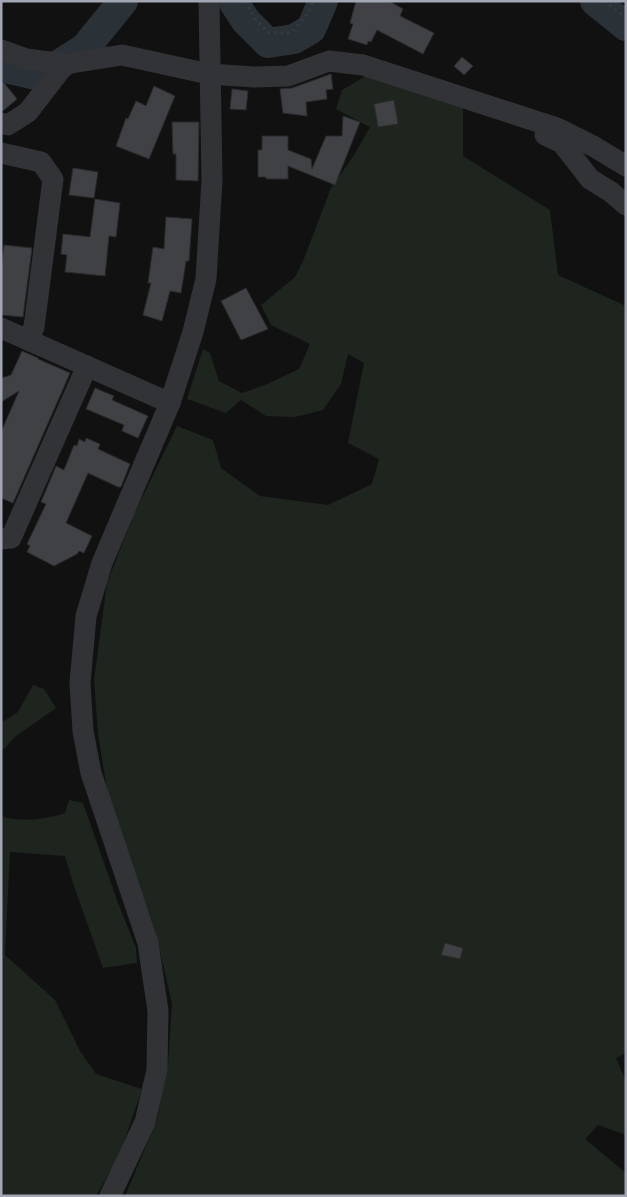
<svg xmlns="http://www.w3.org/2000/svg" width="627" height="1197" viewBox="0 0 627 1197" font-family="Signika,sans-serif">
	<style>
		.green { fill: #1d251e }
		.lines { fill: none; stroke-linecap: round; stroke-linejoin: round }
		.river { stroke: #2a3137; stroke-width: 30 }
		.building { fill: #404145; stroke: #2b2b2e }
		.path { stroke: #383a3e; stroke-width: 3; stroke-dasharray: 2.5 4; stroke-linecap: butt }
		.minor { stroke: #323337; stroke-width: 21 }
	</style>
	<rect width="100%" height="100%" fill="#111112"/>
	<!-- green -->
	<g class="green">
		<polygon points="371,73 463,108 463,156 550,210 558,275 626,306 626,1053 616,1058 626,1081 626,1135 598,1125 585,1139 626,1173 626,1196 125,1196 157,1120 168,1064 172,1004 155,930 108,796 98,734 94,680 107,583 134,514 177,426 213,440 221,468 260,496 328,505 372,484 379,459 348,443 364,363 348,354 341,384 323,410 295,417 266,416 241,400 226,413 187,399 203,349 210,353 219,381 242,393 265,385 299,369 310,344 271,325 261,305 295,277 303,261 331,188 354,155 370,127 336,109 342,90"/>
		<polygon points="33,685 44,689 56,708 16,736 1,752 1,723 18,712"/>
		<path d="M69,800L83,803L118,903L136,948L137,963L103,968L73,883L65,856L10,852L5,955L55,1000L80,1051L96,1074L142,1089L120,1154L96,1196H1V816C18,823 48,819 65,813Z"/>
	</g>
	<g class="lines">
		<!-- river -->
		<g class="river">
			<polyline points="233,1 246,21 268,43 294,39 311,29 323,1"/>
			<polyline points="595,1 626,26"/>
			<polyline points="1,67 41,76 85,48 123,1"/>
		</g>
	</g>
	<!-- building -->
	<g class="building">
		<polygon points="356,1 389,1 403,9 400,16 434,33 423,54 377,30 371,42 368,41 367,45 348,39 353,24 350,23"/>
		<polygon points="462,57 473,66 464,75 454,66"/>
		<polygon points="331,74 333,89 326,90 327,99 306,102 307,116 283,113 280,89 292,88"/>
		<polygon points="1,79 17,99 3,111 1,111"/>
		<polygon points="154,86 175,96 149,159 116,146 126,118 128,119 136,101 146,106"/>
		<polygon points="232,89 248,91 246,110 230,109"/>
		<polygon points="394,100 398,124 378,127 374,104"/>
		<polygon points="343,116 360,122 335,185 288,166 288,179 266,179 266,177 258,177 258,150 262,150 262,136 288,136 288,150 311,159 312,169 326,136 342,136"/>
		<polygon points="172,122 199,122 198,181 176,180 176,154 173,154"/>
		<polygon points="73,168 98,172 94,198 69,195"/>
		<polygon points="95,199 120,203 116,237 109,236 105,276 65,272 67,255 61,254 63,234 90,237"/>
		<polygon points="166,217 192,219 189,261 186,261 181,293 170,291 162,321 143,315 151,283 148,283 153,247 164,249"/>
		<polygon points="4,245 32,248 23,317 1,315 1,270"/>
		<polygon points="246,288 268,329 241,340 221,301"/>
		<polygon points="22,351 38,358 38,359 70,373 13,503 1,498 1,432 19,391 1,402 1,378 11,375"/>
		<polygon points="95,388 114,396 112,400 148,416 138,438 122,431 124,425 86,409"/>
		<polygon points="86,438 100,444 98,449 130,464 121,487 118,487 88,473 66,523 92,536 84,553 79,551 77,554 54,566 27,552 30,546 27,544 46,504 41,502 56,466 64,470 74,445 77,446 79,439 85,442"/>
		<polygon points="445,943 463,948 460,959 441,955"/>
	</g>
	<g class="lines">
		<!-- path -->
		<g class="path">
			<polyline points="245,1 255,19 269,33 291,33 308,14 313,1"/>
			<polyline points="604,1 626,18"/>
		</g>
		<!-- minor -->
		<g class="minor">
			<polyline points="1,50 26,59 65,64 122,55 209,74 254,77 288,76 329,61 363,65 557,128 593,146 626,166"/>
			<polyline points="1,123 8,125 28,112 65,64"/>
			<polyline points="545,135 562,143 590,179 611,192 626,205"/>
			<polyline points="1,153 41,162 53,179 34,327 28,340"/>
			<polyline points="1,328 170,403"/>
			<polyline points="1,539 11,538 87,366"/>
			<polyline points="110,1196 145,1122 157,1070 158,1011 148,943 91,773 83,731 80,683 86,616 102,563 170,403 193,332 206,279 212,180 209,1"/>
		</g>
	</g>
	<!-- border -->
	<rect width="627" height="1197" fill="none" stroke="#a3a7b3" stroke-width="5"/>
</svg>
